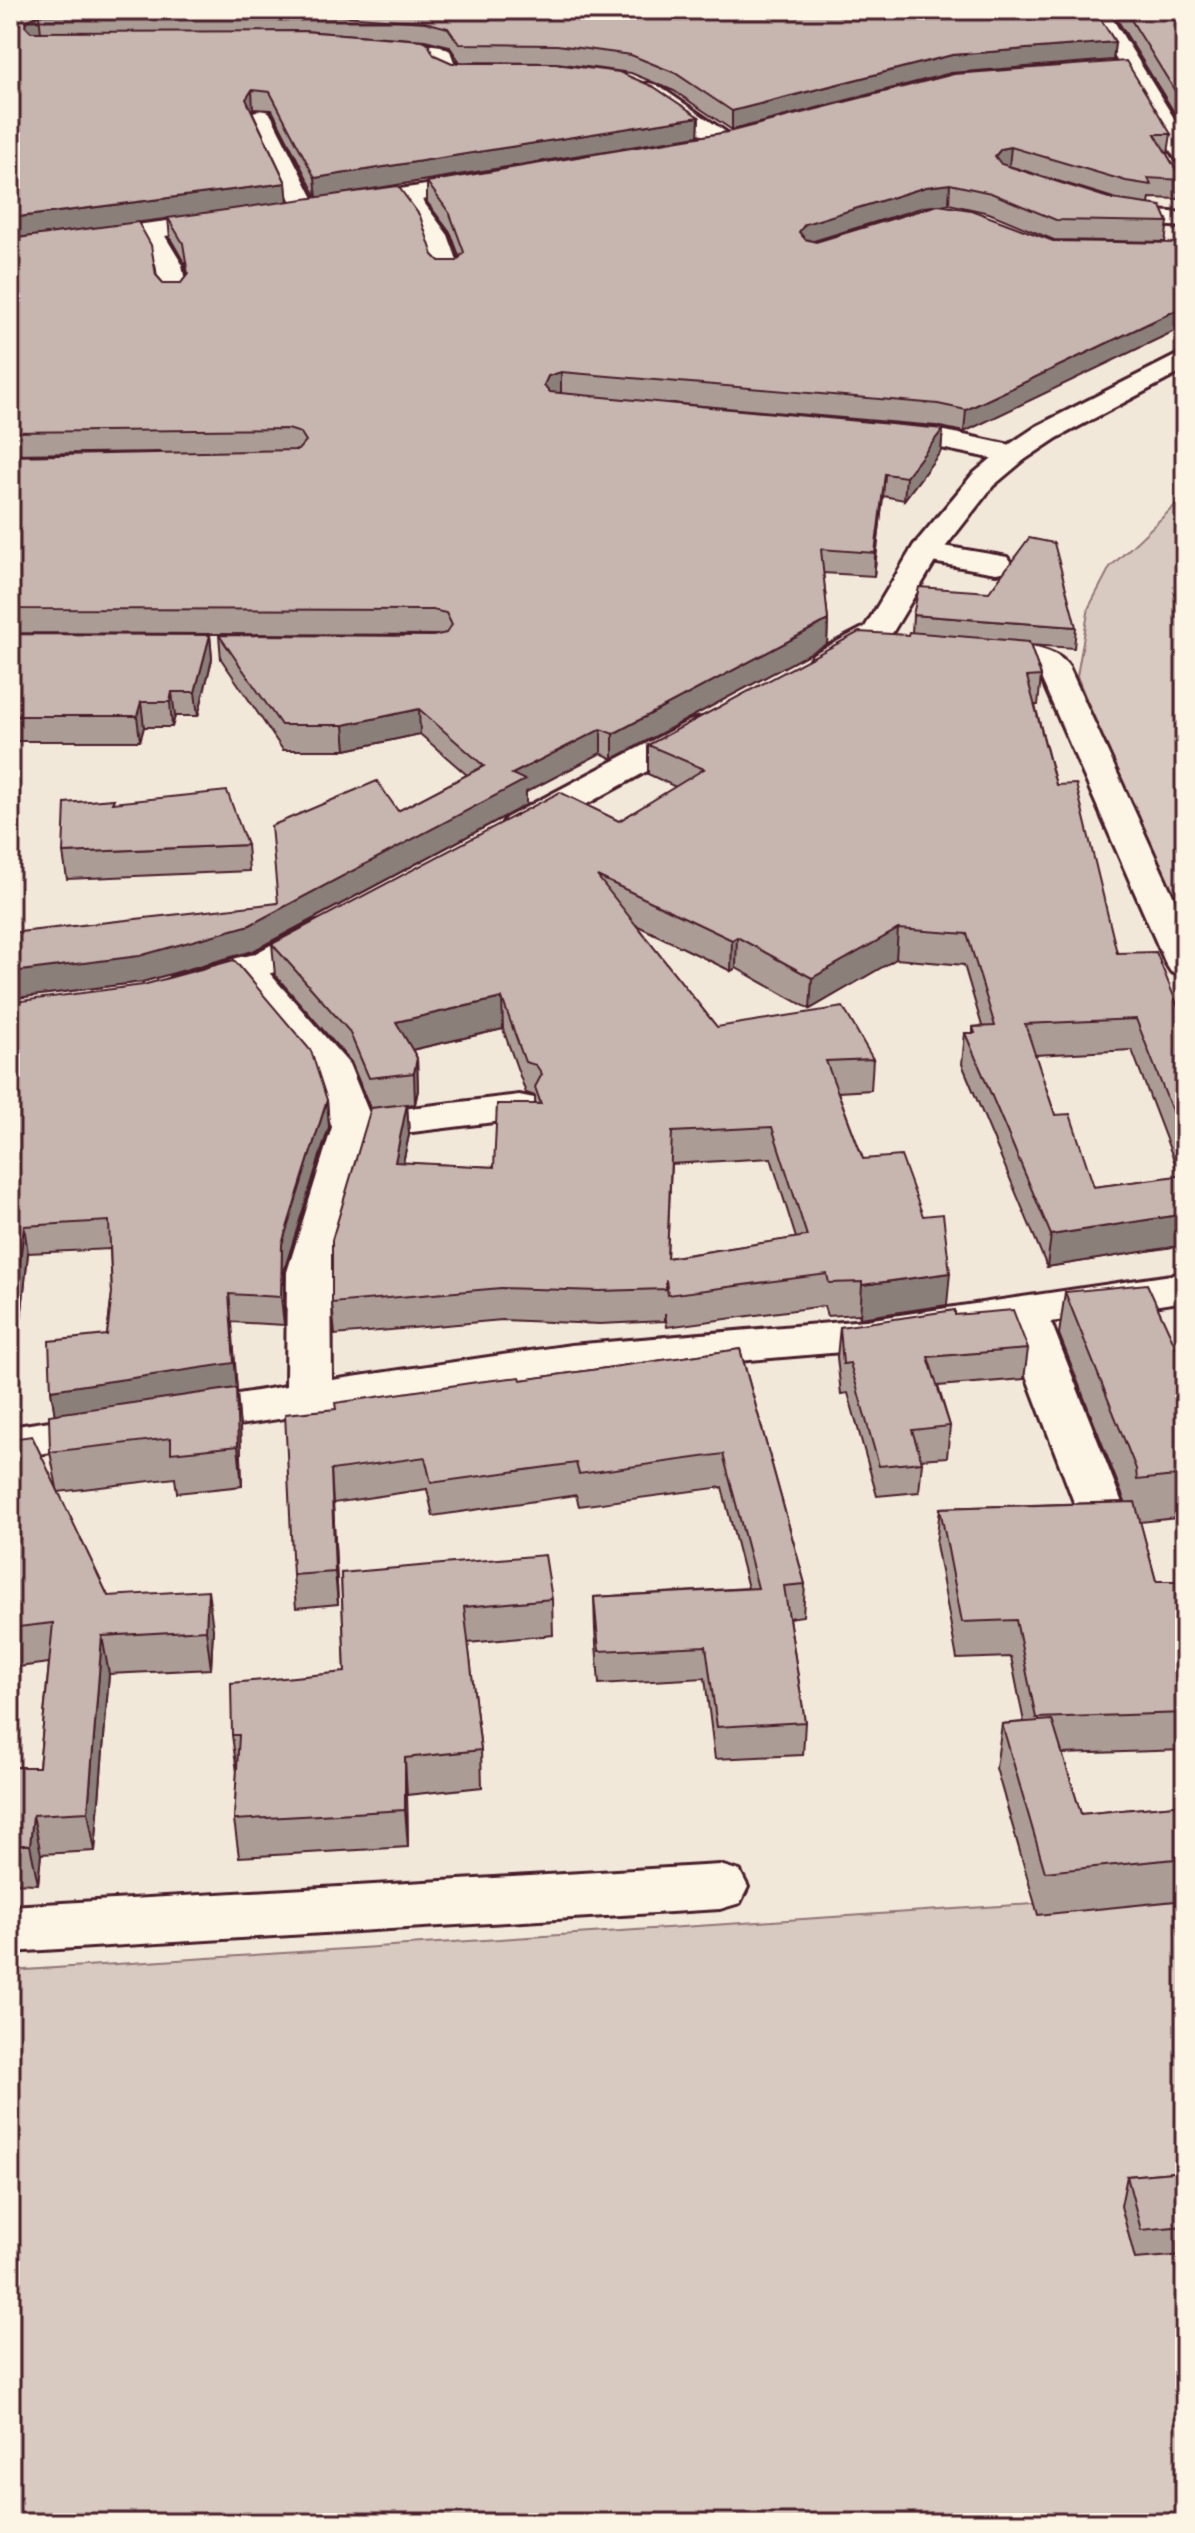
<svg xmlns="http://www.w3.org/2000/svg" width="1195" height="2533" viewBox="0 0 1195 2533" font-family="Itim,sans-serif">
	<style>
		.green { fill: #d8cac0; stroke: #917476; stroke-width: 2 }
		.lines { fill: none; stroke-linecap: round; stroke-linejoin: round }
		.minor-casing { stroke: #4a1f2b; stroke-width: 6 }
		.major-casing { stroke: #4a1f2b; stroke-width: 6 }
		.minor { fill: #fcf5e5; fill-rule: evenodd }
		.major { fill: #fcf5e5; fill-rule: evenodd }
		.wall { fill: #ab9d96; stroke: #4a1f2b; stroke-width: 2; fill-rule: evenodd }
		.shaded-wall { fill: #8b7f7a; stroke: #4a1f2b; stroke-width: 2 }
		.building { fill: #c7b6af; stroke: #4a1f2b; stroke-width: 2; fill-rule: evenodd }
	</style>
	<rect width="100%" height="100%" fill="#f1e8da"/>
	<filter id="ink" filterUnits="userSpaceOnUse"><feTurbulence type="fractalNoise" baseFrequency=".0125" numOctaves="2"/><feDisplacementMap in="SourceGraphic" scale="16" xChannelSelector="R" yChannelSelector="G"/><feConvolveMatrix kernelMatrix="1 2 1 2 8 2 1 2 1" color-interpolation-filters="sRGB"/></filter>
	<g filter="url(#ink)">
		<!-- green -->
		<g class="green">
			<polygon points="1185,496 1185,944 1077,676 1089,607 1110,567"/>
			<polygon points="1185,1894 1185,2523 10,2523 10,1971"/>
		</g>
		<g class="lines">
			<defs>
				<g id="minor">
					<polygon points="1087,10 1107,10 1185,136 1185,162 1177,160 1173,155"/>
					<path d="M371,37L441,46L450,51L454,62L494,66L505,73C494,86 452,80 438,71C432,68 433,61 427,57L363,48L360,43Z"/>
					<polygon points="649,83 657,85 739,141 735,146 719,146 641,95 638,90 641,85"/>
					<polygon points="261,110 269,112 272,117 319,210 316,215 298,215 295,210 250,117 253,112"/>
					<polygon points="487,176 496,178 499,183 496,188 422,200 448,235 462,274 458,279 440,279 436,274 423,235 400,203 346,211 337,209 334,204 337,199 346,197"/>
					<polygon points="1109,201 1156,211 1185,213 1185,227 1156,225 1100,213 1097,208 1100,203"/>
					<polygon points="230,213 239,215 242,220 239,225 165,236 182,264 187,295 183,301 165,301 161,295 156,264 142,239 10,257 10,241"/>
					<polygon points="882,424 936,429 1024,448 1029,454 1024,460 1014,463 936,447 872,439 868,433 872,427"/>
					<polygon points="925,543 996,555 1007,557 1012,564 1007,571 996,573 914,559 910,552 914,545"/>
					<path d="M976,644C1004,646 1052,641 1069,667L1185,922V976L1171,972L1166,964L1039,673L1026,667L964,661L960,654L964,647Z"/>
					<polygon points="244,956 258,960 349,1064 369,1113 519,1095 534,1098 540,1107 534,1116 519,1119 371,1137 331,1272 332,1380 571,1345 866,1320 1185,1273 1185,1301 1051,1322 1126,1513 1119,1525 1102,1530 1085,1525 1078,1513 1008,1328 866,1350 571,1375 178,1434 161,1429 155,1418 161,1407 286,1386 287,1272 332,1127 316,1076 225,968 230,960"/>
					<polygon points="110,1412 127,1417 133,1428 127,1439 10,1459 10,1427"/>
					<polygon points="720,1865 740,1871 748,1887 740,1903 720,1909 10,1952 10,1906"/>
				</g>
				<g id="major">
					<polygon points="1185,351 1185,370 1057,438 1024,460 993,486 939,555 888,640 837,668 825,671 813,668 809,661 813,654 865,627 914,545 973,474 1004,448 1037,426"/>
					<polygon points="701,718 713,721 718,728 713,735 532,834 519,837 506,834 501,826 506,818 689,721"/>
					<polygon points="325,920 338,923 344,931 338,939 282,970 185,997 171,993 166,985 171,977 254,954 312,923"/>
				</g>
			</defs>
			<!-- minor casing -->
			<use href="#minor" class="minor-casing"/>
			<!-- major casing -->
			<use href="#major" class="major-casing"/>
			<!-- minor -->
			<use href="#minor" class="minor"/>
			<!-- major -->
			<use href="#major" class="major"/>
		</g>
		<!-- wall -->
		<g class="wall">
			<path d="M10,10H1095L1115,42L1113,60L951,73L732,130L674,91L631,73L557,63L460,62L449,46L425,40L303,31L434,55L452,63L699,117L698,136L321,197L433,255L439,261H457L460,258L451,234L427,202V182L728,132L1171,134L1168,153H1166L1182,180L1180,199L1150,198L1149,204L1168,222L1165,242L1054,240L989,213L949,204L939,205L1053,241L964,432L936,426L669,403L943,429L941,451L904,500L883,496L874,576L823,573L828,620L827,644L613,759L601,753L526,792V805L253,951L142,982L16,998L278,903L398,811L467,775L420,734L346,750H283L221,659L219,635L433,636L438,635L10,633V455L163,452L10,454V239L156,275L163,283H181L187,275L185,264L170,238L168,218L174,217L10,239ZM253,109L272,110L317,198L287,202L286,183L252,111ZM1008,166H1009L1120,200L1112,199ZM936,206L816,242H813L924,207Z"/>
			<polygon points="1119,10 1185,10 1185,130 1118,21"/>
			<path d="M913,615L1076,627L1074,648L1030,645L1041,676L1038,705H1035L1056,785L1117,953L1185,1024V1245L1047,1267L962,1064L965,1033H973V1027L982,1026L964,965L896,959L810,1009L736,968L731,971L636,925L717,1027L873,1059L871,1090L838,1092L863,1159L947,1305L860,1318L859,1314L827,1316L824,1306L667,1327L665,1313V1321L600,1324L502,1320L335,1335L332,1303L371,1110L351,1062L275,975L272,944L619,821L676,787L648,774V745L908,635L912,633ZM503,1029L526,1093L535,1096V1104L494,1167L403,1163L409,1135L407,1105L415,1104L418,1090L417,1058L412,1050ZM1132,1050L1180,1176L1094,1187L1055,1115L1035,1055ZM771,1158L796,1238L667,1258L671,1164Z"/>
			<polygon points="10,634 210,635 212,659 198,716 175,716 172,727 144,727 140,741 10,741"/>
			<polygon points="247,845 249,871 67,879 63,853"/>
			<polygon points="10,1076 327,1100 329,1127 284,1271 284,1325 232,1322 237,1390 236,1390 240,1428 242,1486 177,1493 175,1478 58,1492 108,1596 213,1629 211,1669 109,1674 95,1851 41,1854 38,1884 10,1883 10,1767 39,1767 49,1663 10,1668 10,1439 57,1488 50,1452 55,1414 51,1390 107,1335 112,1293 110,1249 28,1253 16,1368 10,1369"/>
			<polygon points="1065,1292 1185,1367 1185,1517 1140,1522 1156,1581 1185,1581 1185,1750 1062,1754 1081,1814 1185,1804 1185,1900 1038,1915 996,1768 1002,1724 1024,1722 1011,1657 957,1659 936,1544 940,1508 1125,1502 1059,1334"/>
			<polygon points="955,1315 1028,1349 1024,1379 938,1386 950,1426 947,1457 921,1459 922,1462 919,1492 877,1496 848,1393 841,1394 837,1357 840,1327"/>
			<polygon points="740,1349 805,1584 803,1616 789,1618 805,1722 803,1755 715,1759 705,1678 599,1684 595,1630 594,1597 748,1588 722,1487 579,1506 576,1495 433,1516 427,1489 333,1503 338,1604 296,1608 293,1575 336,1409 521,1380"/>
			<polygon points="341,1573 552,1599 553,1635 468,1643 481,1750 482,1787 407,1795 408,1847 239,1857 234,1820 237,1772 232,1735 345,1672"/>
			<polygon points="1185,2171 1185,2255 1135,2259 1121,2206 1127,2176"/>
		</g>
		<!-- shaded-wall -->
		<g class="shaded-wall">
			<polygon points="39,15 41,33 29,39 25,26 26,21"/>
			<polygon points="1115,42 1113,60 951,73 732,130 732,111 952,55"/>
			<polygon points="252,90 253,109 247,118 246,99"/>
			<polygon points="699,117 698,136 317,198 315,178"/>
			<polygon points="1011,147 1009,166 999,168 995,156 1001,149"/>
			<polygon points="286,183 288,203 10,239 10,218"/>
			<polygon points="950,184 949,204 924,207 804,244 799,232 805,224 926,187"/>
			<polygon points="1185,306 1185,326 964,432 966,410"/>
			<polygon points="561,372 561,394 544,407 544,385 548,376"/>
			<polygon points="943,429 941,451 904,500 906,477"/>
			<polygon points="885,474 883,496 874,576 875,553"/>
			<polygon points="828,620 827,644 613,759 613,734"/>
			<polygon points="210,635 212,659 198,716 195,692"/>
			<polygon points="172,692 175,716 172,727 170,702"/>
			<polygon points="141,702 144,727 140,741 137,716"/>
			<polygon points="419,709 420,734 346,750 344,725"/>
			<polygon points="601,729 601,753 526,792 526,805 253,951 142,982 16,998 12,972 250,925 512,774"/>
			<polygon points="898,929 896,959 810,1009 812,978"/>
			<polygon points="737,937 736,968 731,971 732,940"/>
			<polygon points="502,998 503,1029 398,1053 396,1022"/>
			<polygon points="417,1058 418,1090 415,1104 414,1073"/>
			<polygon points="327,1100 329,1127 284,1271 284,1325 281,1297 282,1244"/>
			<polygon points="407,1104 409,1135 396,1194 395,1162"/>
			<polygon points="1185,1214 1185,1245 1047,1267 1051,1235"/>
			<polygon points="24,1226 28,1253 16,1368 11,1341"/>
			<polygon points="950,1273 947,1305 860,1318 862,1285"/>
			<polygon points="229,1294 240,1428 242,1486 238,1446 55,1417 51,1390"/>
			<polygon points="331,1470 333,1503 338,1604 335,1572"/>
			<polygon points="208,1590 213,1629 211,1669 206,1630"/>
			<polygon points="102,1636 109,1674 95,1851 88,1812"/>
			<polygon points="405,1758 407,1795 408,1847 405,1810"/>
			<polygon points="33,1815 41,1854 38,1884 30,1845"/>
		</g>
		<!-- building -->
		<g class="building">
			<polygon points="10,10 1095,10 1115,42 952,55 732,111 675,73 631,55 557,45 459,44 448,28 425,22 302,13 39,15 26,21 25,26 31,32 302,31 421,40 427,42 434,55 452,63 547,63 619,72 654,87 699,117 315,178 270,92 252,90 246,99 286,183 10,218"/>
			<polygon points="1125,10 1185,10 1185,107"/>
			<polygon points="1126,61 1171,134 1155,134 1182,180 1148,178 1151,185 1126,181 1011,147 1001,149 995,156 1001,164 1112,199 1161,206 1168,222 1056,220 991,193 950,184 926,187 805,224 799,232 805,239 816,242 938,205 971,210 1053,241 1178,243 1185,259 1185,306 966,410 938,404 561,372 548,376 544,385 550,392 943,429 906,477 885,474 875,553 821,549 828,620 613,734 601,729 512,774 525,780 250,925 139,956 12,972 11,933 278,903 271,826 377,781 398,811 484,766 419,709 344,725 281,725 219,635 433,636 446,633 452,625 446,613 433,610 10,609 10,456 298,450 306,441 301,433 288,429 10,432 10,239 138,222 151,245 156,275 163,283 181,283 188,274 183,243 168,218 398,186 420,216 433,255 439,261 457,261 464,252 450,214 427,182 728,132 954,74"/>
			<polygon points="1029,538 1054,543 1076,627 913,615 919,587 989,592"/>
			<path d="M859,632L908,635L909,632L1029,642L1041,676L1027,677L1056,785L1076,784L1117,953L1156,952L1185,1024V1144L1136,1019L1025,1024L1055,1115L1070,1114L1094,1187L1185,1175V1214L1051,1235L965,1033H975L973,1027L995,1026L967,934L898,929L812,978L737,937L732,940L597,876L717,1027L843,1007L873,1059L826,1061L863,1159L901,1156L923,1216L943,1214L950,1273L862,1285V1282L829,1283L827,1274L668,1295L666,1280V1289L600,1291L501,1288L332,1303V1240L371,1108L407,1104L395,1162L494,1167L497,1104H541L535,1087L542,1074L536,1065L525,1062L502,998L396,1022L417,1058L414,1073L369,1078L349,1031L272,944L560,792L619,821L704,769L648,745ZM772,1127L807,1236L667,1258L672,1132Z"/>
			<polygon points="10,634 210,635 195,692 172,692 170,702 141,702 137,716 10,716"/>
			<polygon points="227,791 247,845 63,853 65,803 114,799 112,803"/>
			<polygon points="234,960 311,1051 327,1100 282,1244 281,1297 229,1294 234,1363 51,1390 49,1341 107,1335 112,1293 109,1221 24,1226 10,1341 10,1076 16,1076 13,1002 143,985"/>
			<polygon points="1147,1284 1185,1367 1185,1475 1137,1480 1136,1469 1065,1292"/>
			<polygon points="955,1310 955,1315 1013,1310 1028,1349 928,1357 950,1426 912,1430 922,1462 879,1466 850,1363 843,1364 840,1327"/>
			<polygon points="740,1349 805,1584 784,1586 805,1722 717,1727 706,1646 599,1651 594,1597 758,1588 723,1454 579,1474 576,1463 431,1483 425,1457 331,1470 335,1572 293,1575 285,1414 336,1409 335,1403 477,1382 520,1377 521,1380"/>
			<polygon points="236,1388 238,1446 171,1453 171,1438 50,1452 49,1415"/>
			<polygon points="32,1436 108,1596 208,1590 206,1630 102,1636 88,1812 33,1815 30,1845 10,1845 10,1767 39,1767 53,1623 10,1628 10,1439"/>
			<polygon points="1135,1502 1156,1581 1185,1581 1185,1713 1036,1718 1016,1620 962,1622 940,1508"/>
			<polygon points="545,1555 552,1599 464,1607 481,1750 405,1758 405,1810 234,1820 239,1735 232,1735 231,1683 345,1672 341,1573"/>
			<polygon points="1052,1720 1081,1814 1185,1804 1185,1858 1045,1872 1002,1724"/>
			<polygon points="1185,2171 1185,2226 1141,2230 1127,2176"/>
		</g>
	</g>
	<!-- margin -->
	<rect width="1195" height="2533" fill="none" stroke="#fcf5e5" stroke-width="40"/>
	<rect x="20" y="20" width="1155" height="2493" fill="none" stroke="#4a1f2b" stroke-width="3" filter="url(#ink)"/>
</svg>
